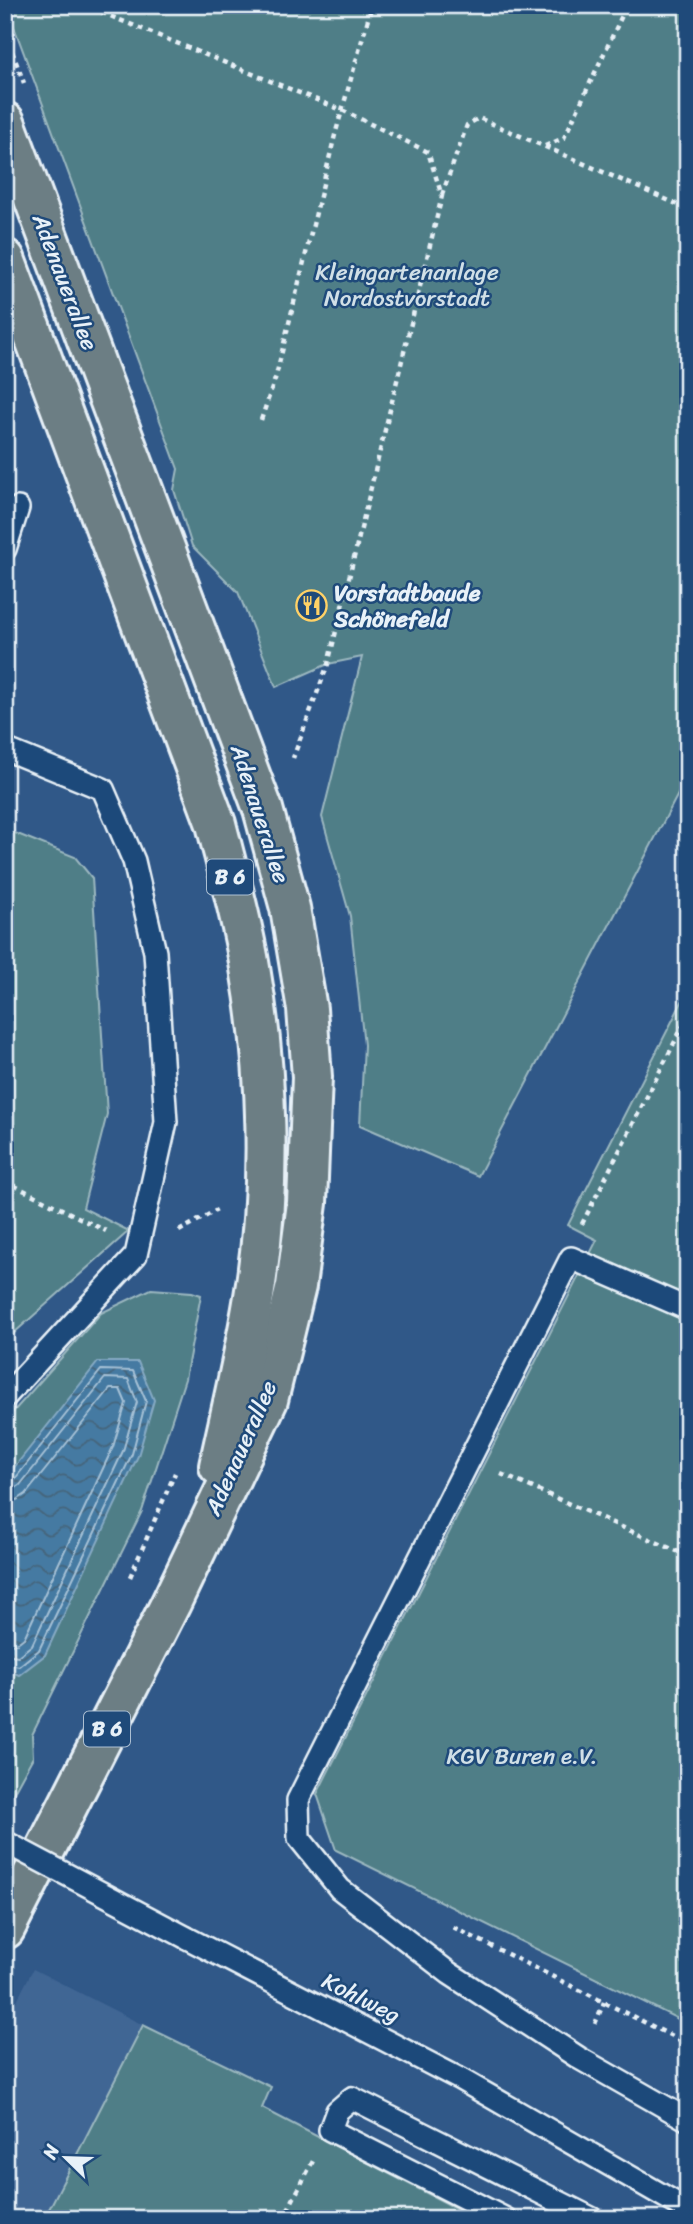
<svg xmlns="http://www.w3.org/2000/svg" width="693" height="2224" viewBox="0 0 693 2224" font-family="Sriracha,sans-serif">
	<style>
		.built { fill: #416694 }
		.green { fill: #507e87; stroke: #9cb8c0; stroke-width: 2 }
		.water { fill: url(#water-waves); stroke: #86aac4; stroke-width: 2 }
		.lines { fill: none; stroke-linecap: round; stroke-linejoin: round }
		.shore { stroke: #a6c1d6; stroke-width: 2 }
		.service-casing { stroke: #e8f1f8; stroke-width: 26 }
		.primary-casing { stroke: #e8f1f8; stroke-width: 44 }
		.path { stroke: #e8f1f8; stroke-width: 4.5; stroke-dasharray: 5 5; stroke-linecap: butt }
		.service { stroke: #1f4a7a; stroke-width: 21 }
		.primary { stroke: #6c7e84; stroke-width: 38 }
		.service-bridge-casing { stroke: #e8f1f8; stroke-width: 26; stroke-linecap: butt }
		.service-bridge { stroke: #1f4a7a; stroke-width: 21 }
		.labels { text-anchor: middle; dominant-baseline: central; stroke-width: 5; stroke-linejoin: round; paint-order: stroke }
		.shield { fill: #1f4a7a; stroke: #acbfd2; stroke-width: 2 }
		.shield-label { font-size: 21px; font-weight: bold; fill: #e8f1f8 }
		.park-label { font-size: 23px; fill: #d1e0e7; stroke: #1f4a7a }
		.street-label { font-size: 23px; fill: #e8f1f8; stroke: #1f4a7a }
		.poi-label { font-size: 23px; font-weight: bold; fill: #e8f1f8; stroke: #1f4a7a; text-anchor: start }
	</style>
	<defs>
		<pattern id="water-waves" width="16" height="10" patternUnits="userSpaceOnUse" patternTransform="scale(1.75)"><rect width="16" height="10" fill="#447aa2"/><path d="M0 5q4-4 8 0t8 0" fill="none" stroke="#45647a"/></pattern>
	</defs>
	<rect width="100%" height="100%" fill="#305888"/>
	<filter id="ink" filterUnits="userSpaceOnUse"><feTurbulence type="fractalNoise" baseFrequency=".0143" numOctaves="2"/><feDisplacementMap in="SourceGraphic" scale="14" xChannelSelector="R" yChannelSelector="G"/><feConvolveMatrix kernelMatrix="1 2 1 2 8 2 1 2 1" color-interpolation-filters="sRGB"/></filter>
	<g filter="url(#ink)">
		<!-- built -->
		<polygon class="built" points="33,1969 143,2025 44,2219 5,2219 5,2024"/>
		<!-- green -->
		<g class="green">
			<polygon points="6,5 688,5 688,775 478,1176 360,1125 364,1045 350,916 322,817 362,657 328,664 276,687 238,592 192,546 174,490 178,469"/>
			<polygon points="5,829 75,857 92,878 107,1114 83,1208 129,1231 5,1341"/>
			<polygon points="688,990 688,2024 336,1850 317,1794 597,1240 568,1225"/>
			<polygon points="151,1289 192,1292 201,1295 185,1379 142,1511 32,1735 33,1757 5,1808 5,1421 101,1313"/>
			<polygon points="143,2025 271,2087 262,2108 477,2219 44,2219"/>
		</g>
		<!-- water -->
		<polygon class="water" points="98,1362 138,1362 154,1400 138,1456 45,1655 19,1675 5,1669 5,1479"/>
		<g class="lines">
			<!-- shore -->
			<g class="shore">
				<polyline points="5,1483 14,1480 101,1370 133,1371 146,1401 132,1454 39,1650 19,1666 5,1663"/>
				<polyline points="5,1491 13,1490 20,1485 105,1378 128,1379 137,1402 123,1451 32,1645 18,1656 5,1654"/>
				<polyline points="5,1502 17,1500 26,1494 110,1389 120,1389 126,1403 113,1447 24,1638 16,1644 5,1643"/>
			</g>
			<defs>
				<g id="service">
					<polyline points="5,549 18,508"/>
					<polyline points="5,749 103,789 134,861 155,952 166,1122 136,1255 5,1397"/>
					<polyline points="688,1309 571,1258 298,1800 299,1838 340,1889 449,1973 579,2058 688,2120"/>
					<polyline points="187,1938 460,2079 688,2210"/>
					<polyline points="506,2219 330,2130 337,2111 352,2098 593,2219"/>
				</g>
				<g id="primary">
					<polyline points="5,122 263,809 290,908 307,1009 312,1077 307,1203 296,1286 268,1400 171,1603 5,1929"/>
					<path d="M5,259L216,824C228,871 242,919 250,968C268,1071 271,1181 256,1284C247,1345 232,1406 219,1466"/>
				</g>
			</defs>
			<!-- service casing -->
			<use href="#service" class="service-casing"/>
			<!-- primary casing -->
			<use href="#primary" class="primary-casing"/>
			<!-- path -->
			<g class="path">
				<polyline points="83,5 344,111 428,152 442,196 328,664 293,758"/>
				<polyline points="5,33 24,83"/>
				<polyline points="545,146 564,138 627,5"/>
				<polyline points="442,195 467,125 479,118 688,209"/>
				<polyline points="261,420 276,376 335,135 372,5"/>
				<polyline points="5,1181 106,1231"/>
				<polyline points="582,1224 688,1016"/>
				<polyline points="179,1231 217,1210"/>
				<polyline points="501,1474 688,1556"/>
				<polyline points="130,1577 175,1473"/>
				<polyline points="453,1927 688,2044"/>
				<polyline points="595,2024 604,2002"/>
				<polyline points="283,2219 313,2161"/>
			</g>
			<!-- service -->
			<use href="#service" class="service"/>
			<!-- primary -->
			<use href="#primary" class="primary"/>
			<defs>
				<polyline id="service-bridge" points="5,1842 187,1938"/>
			</defs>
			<!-- service-bridge casing -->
			<use href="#service-bridge" class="service-bridge-casing"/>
			<!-- service-bridge -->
			<use href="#service-bridge" class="service-bridge"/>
		</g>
	</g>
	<!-- icons -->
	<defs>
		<symbol id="restaurant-ring" viewBox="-11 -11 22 22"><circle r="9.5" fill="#1f4a7a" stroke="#ffd166" stroke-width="1.5"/><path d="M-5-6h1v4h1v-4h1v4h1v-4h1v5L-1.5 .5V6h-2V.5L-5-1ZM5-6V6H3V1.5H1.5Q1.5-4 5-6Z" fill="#ffd166"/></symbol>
	</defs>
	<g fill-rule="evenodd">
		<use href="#restaurant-ring" x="294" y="588" width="35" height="35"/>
	</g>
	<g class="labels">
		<!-- shield labels -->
		<g class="shield">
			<rect x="207" y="859.5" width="46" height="35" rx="5"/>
			<rect x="84" y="1711.5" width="46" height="35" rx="5"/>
		</g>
		<g class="shield-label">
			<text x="230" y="877">B 6</text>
			<text x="107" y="1729">B 6</text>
		</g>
		<!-- park labels -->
		<g class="park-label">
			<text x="407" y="272">Kleingartenanlage<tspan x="407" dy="26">Nordostvorstadt</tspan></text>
			<text x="522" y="1756">KGV Buren e.V.</text>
		</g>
		<!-- street labels -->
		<g class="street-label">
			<text transform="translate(65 282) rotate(69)">Adenauerallee</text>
			<text transform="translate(260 814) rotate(72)">Adenauerallee</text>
			<text transform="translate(241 1448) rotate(-66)">Adenauerallee</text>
			<text transform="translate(361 1998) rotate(27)">Kohlweg</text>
		</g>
		<!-- poi labels -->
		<g class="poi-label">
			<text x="334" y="593">Vorstadtbaude<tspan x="334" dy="26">Schönefeld</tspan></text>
		</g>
	</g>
	<!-- margin -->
	<rect width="693" height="2224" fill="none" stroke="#1f4a7a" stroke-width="28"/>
	<rect x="14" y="14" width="665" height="2196" fill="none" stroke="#e8f1f8" stroke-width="2.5" filter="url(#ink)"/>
	<!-- north arrow -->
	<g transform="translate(66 2158) rotate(293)" stroke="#1f4a7a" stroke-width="5" paint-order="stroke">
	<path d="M0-5L12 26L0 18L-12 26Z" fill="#e8f1f8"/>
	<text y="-10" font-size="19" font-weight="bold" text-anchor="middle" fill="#e8f1f8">N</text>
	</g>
</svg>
